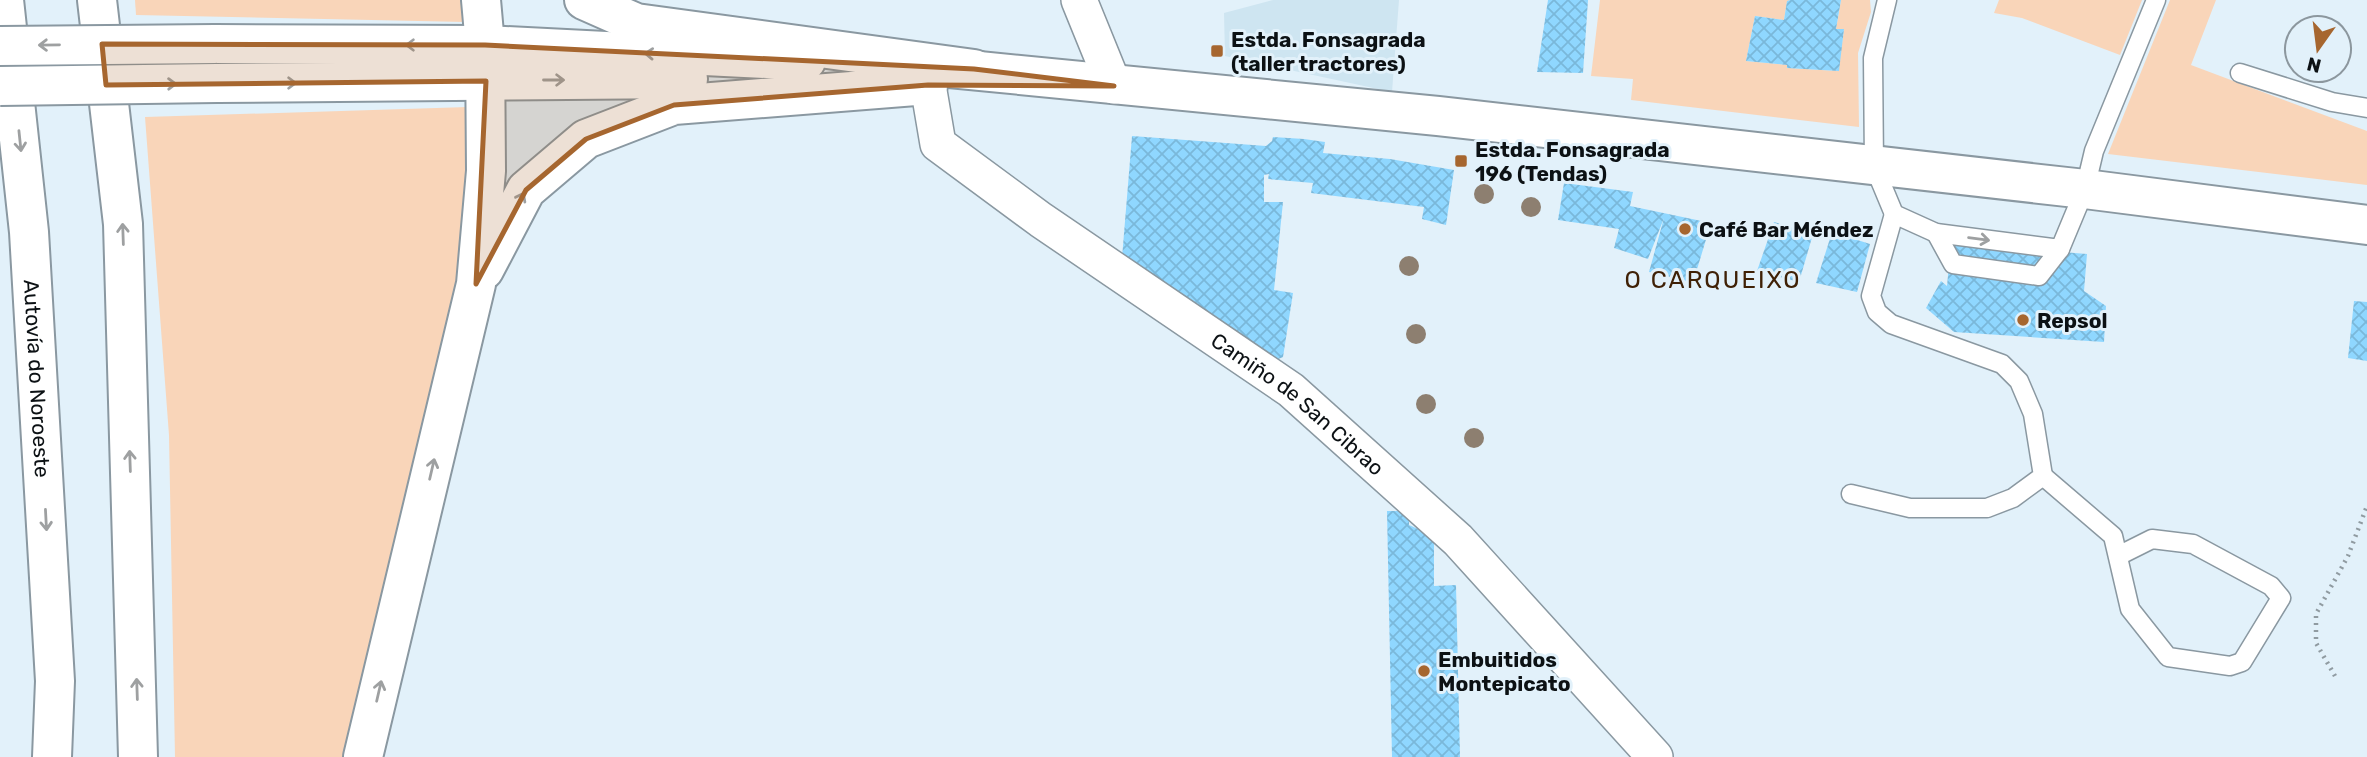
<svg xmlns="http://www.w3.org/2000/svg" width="2367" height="757" viewBox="0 0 2367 757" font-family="Rubik,sans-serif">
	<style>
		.built { fill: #cee5f1 }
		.green { fill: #f9d5b9 }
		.building { fill: url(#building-cross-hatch) }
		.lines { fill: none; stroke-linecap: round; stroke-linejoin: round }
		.service-casing { stroke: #8a98a1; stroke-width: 21 }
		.minor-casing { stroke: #8a98a1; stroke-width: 38 }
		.primary-casing { stroke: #8a98a1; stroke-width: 42 }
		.motorway-casing { stroke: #8a98a1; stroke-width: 42 }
		.path { stroke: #909ba1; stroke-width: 4.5; stroke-dasharray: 2 5; stroke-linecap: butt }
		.service { stroke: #fff; stroke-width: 18 }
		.minor { stroke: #fff; stroke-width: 35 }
		.primary { stroke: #fff; stroke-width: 38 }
		.motorway { stroke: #fff; stroke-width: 38 }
		.primary-bridge-casing { stroke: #8a98a1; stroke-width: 42; stroke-linecap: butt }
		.primary-bridge { stroke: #fff; stroke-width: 38 }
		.tree { fill: #8d7f70 }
		.oneway { stroke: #9ea0a1 }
		.marked { fill: #a6662f; fill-opacity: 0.2; stroke: #a6662f; stroke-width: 5; stroke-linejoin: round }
		.poi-dot { fill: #a6662f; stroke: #e2f1fa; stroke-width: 2.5 }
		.labels { text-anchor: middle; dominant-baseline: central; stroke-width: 6; stroke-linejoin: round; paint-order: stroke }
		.poi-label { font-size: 21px; font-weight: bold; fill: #0c1114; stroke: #e2f1fa; text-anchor: start }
		.street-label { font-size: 21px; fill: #0c1114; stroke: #e2f1fa }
		.quarter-label { font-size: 24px; letter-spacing: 2px; fill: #3f2106; stroke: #e2f1fa }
	</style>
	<defs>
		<pattern id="building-cross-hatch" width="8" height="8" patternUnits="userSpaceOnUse" patternTransform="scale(1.75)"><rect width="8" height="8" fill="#8fd7ff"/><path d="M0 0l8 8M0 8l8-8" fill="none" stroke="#7ab8da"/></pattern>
	</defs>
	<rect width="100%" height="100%" fill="#e2f1fa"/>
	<!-- built -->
	<polygon class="built" points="1273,0 1399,0 1392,92 1225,56 1224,13"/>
	<!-- green -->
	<g class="green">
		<polygon points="135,0 462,0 465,22 136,15"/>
		<polygon points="1600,0 1790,0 1787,2 1784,20 1755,16 1746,61 1787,65 1788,68 1838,71 1844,30 1836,29 1841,0 1870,0 1871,12 1858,53 1859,127 1631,100 1633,79 1591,76"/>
		<polygon points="1999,0 2142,0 2120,55 2022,18 1994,13"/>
		<polygon points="2170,0 2216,0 2191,65 2367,131 2367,185 2108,154"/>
		<polygon points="468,107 470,208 459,281 344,757 175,757 169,435 145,117"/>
	</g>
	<!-- building -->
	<g class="building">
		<polygon points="1548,0 1588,0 1583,73 1537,72"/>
		<polygon points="1790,0 1841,0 1836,29 1844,29 1839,71 1787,68 1787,65 1746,61 1755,16 1784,20 1787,1"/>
		<polygon points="1132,136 1266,146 1272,141 1273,137 1304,139 1325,142 1323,153 1390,159 1454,170 1446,225 1422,219 1424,207 1311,193 1313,183 1268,179 1269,174 1264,175 1264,202 1283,202 1274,290 1293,293 1283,357 1269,363 1122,258"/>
		<polygon points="1564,183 1633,192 1630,206 1711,223 1695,276 1687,281 1649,272 1664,218 1648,259 1614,248 1619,229 1558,220"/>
		<polygon points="1774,222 1813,234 1799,282 1757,271"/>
		<polygon points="1832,232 1870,244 1857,292 1816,283"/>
		<polygon points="1951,243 2087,254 2084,291 2106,306 2104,342 1954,332 1926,308 1941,281 1947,286"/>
		<polygon points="2354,301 2367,302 2367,361 2348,358"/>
		<polygon points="1387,511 1409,511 1409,525 1434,536 1434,586 1456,585 1460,757 1392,757"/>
	</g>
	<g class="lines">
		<defs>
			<g id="service">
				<polyline points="1887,0 1873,58 1874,166 1894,214 1936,233 2060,249 2085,189 2094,151 2156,0"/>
				<polyline points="2240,73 2332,102 2367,108"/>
				<polyline points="1936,233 1953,264 2039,276 2060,249"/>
				<polyline points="2043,476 2113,536 2130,609 2168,657 2230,666 2242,662 2281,598 2271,586 2193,544 2152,539 2118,556"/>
				<polyline points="1851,494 1910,508 1987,508 2013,498 2043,476 2033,414 2019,381 2002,364 1891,324 1877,312 1871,296 1894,214"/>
			</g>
			<g id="minor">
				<polyline points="1079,0 1114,86"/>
				<path id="s1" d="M928,85L938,144L1041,220L1291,390L1458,540L1655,757"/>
			</g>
			<g id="primary">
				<polyline points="215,44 485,45 806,61"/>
				<polyline points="939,67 1438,116 2085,189 2367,225"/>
				<polyline points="217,83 688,79"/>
			</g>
			<g id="motorway">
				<path id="s2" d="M4,0L29,232L55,681L52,757"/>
				<polyline points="97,0 123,224 138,757"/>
				<polyline points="584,0 636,23 974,69"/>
				<polyline points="484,270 526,190 586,139 674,105 928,85"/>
				<polyline points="363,757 476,284 486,171 485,45 481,0"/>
			</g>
		</defs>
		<!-- service casing -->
		<use href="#service" class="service-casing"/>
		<!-- minor casing -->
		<use href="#minor" class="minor-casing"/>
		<!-- primary casing -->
		<use href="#primary" class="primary-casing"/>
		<!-- motorway casing -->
		<use href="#motorway" class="motorway-casing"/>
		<!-- path -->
		<polyline class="path" points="2335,676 2316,643 2316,614 2348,556 2367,506"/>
		<!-- service -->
		<use href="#service" class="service"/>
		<!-- minor -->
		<use href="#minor" class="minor"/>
		<!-- primary -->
		<use href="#primary" class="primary"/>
		<!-- motorway -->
		<use href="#motorway" class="motorway"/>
		<defs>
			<g id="primary-bridge">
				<polyline points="0,46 215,44"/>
				<polyline points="0,86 217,83"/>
			</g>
		</defs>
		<!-- primary-bridge casing -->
		<use href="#primary-bridge" class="primary-bridge-casing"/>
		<!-- primary-bridge -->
		<use href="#primary-bridge" class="primary-bridge"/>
	</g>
	<!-- trees -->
	<g class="tree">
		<circle cx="1484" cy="194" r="10"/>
		<circle cx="1531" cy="207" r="10"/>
		<circle cx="1409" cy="266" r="10"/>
		<circle cx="1416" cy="334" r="10"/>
		<circle cx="1426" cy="404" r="10"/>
		<circle cx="1474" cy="438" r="10"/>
	</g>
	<!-- one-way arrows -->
	<defs><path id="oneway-shaft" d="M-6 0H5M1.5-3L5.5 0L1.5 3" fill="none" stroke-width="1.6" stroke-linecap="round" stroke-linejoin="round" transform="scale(1.75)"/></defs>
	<g class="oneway">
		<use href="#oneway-shaft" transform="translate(49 45) rotate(179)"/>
		<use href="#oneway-shaft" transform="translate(416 45) rotate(-180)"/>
		<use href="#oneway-shaft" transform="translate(655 54) rotate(-177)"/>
		<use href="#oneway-shaft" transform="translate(554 80)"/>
		<use href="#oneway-shaft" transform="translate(286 83)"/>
		<use href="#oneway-shaft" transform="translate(166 84) rotate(-1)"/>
		<use href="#oneway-shaft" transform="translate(20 141) rotate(84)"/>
		<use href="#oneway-shaft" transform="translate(519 202) rotate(-63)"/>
		<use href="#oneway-shaft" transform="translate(123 234) rotate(-92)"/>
		<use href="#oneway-shaft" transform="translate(1979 239) rotate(7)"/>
		<use href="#oneway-shaft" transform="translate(130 461) rotate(-92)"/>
		<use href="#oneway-shaft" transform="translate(432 469) rotate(-77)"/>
		<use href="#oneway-shaft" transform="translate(46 520) rotate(87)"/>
		<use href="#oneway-shaft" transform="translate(137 689) rotate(-92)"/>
		<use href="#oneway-shaft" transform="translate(379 691) rotate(-77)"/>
	</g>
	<!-- marked area -->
	<path class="marked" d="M102,44L485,45L974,69L1114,86L928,85L674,105L586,139L526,190L476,284L486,81L106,85Z"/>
	<!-- markers -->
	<g class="poi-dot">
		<rect x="1210" y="44" width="14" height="14" rx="3.5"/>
		<rect x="1454" y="154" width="14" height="14" rx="3.5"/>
		<circle cx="1685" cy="229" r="7"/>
		<circle cx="2023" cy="320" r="7"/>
		<circle cx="1424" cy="671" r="7"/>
	</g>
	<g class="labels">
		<!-- poi labels -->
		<g class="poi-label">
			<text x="1231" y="39">Estda. Fonsagrada<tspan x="1231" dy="24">(taller tractores)</tspan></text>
			<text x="1475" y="149">Estda. Fonsagrada<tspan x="1475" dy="24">196 (Tendas)</tspan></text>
			<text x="1699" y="229">Café Bar Méndez</text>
			<text x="2037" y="320">Repsol</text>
			<text x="1438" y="659">Embuitidos<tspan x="1438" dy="24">Montepicato</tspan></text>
		</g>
		<!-- street labels -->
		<g class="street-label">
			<text stroke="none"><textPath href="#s2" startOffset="380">Autovía do Noroeste</textPath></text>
			<text stroke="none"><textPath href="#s1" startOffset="504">Camiño de San Cibrao</textPath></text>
		</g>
		<!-- quarter labels -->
		<g class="quarter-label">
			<text x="1713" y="280">O CARQUEIXO</text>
		</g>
	</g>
	<!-- north arrow -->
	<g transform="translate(2318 49) rotate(194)"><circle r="33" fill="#e2f1fa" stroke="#8c979e" stroke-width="2"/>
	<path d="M0-5L12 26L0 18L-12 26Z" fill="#a6662f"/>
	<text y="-10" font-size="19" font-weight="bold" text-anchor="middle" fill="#0c1114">N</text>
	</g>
</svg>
